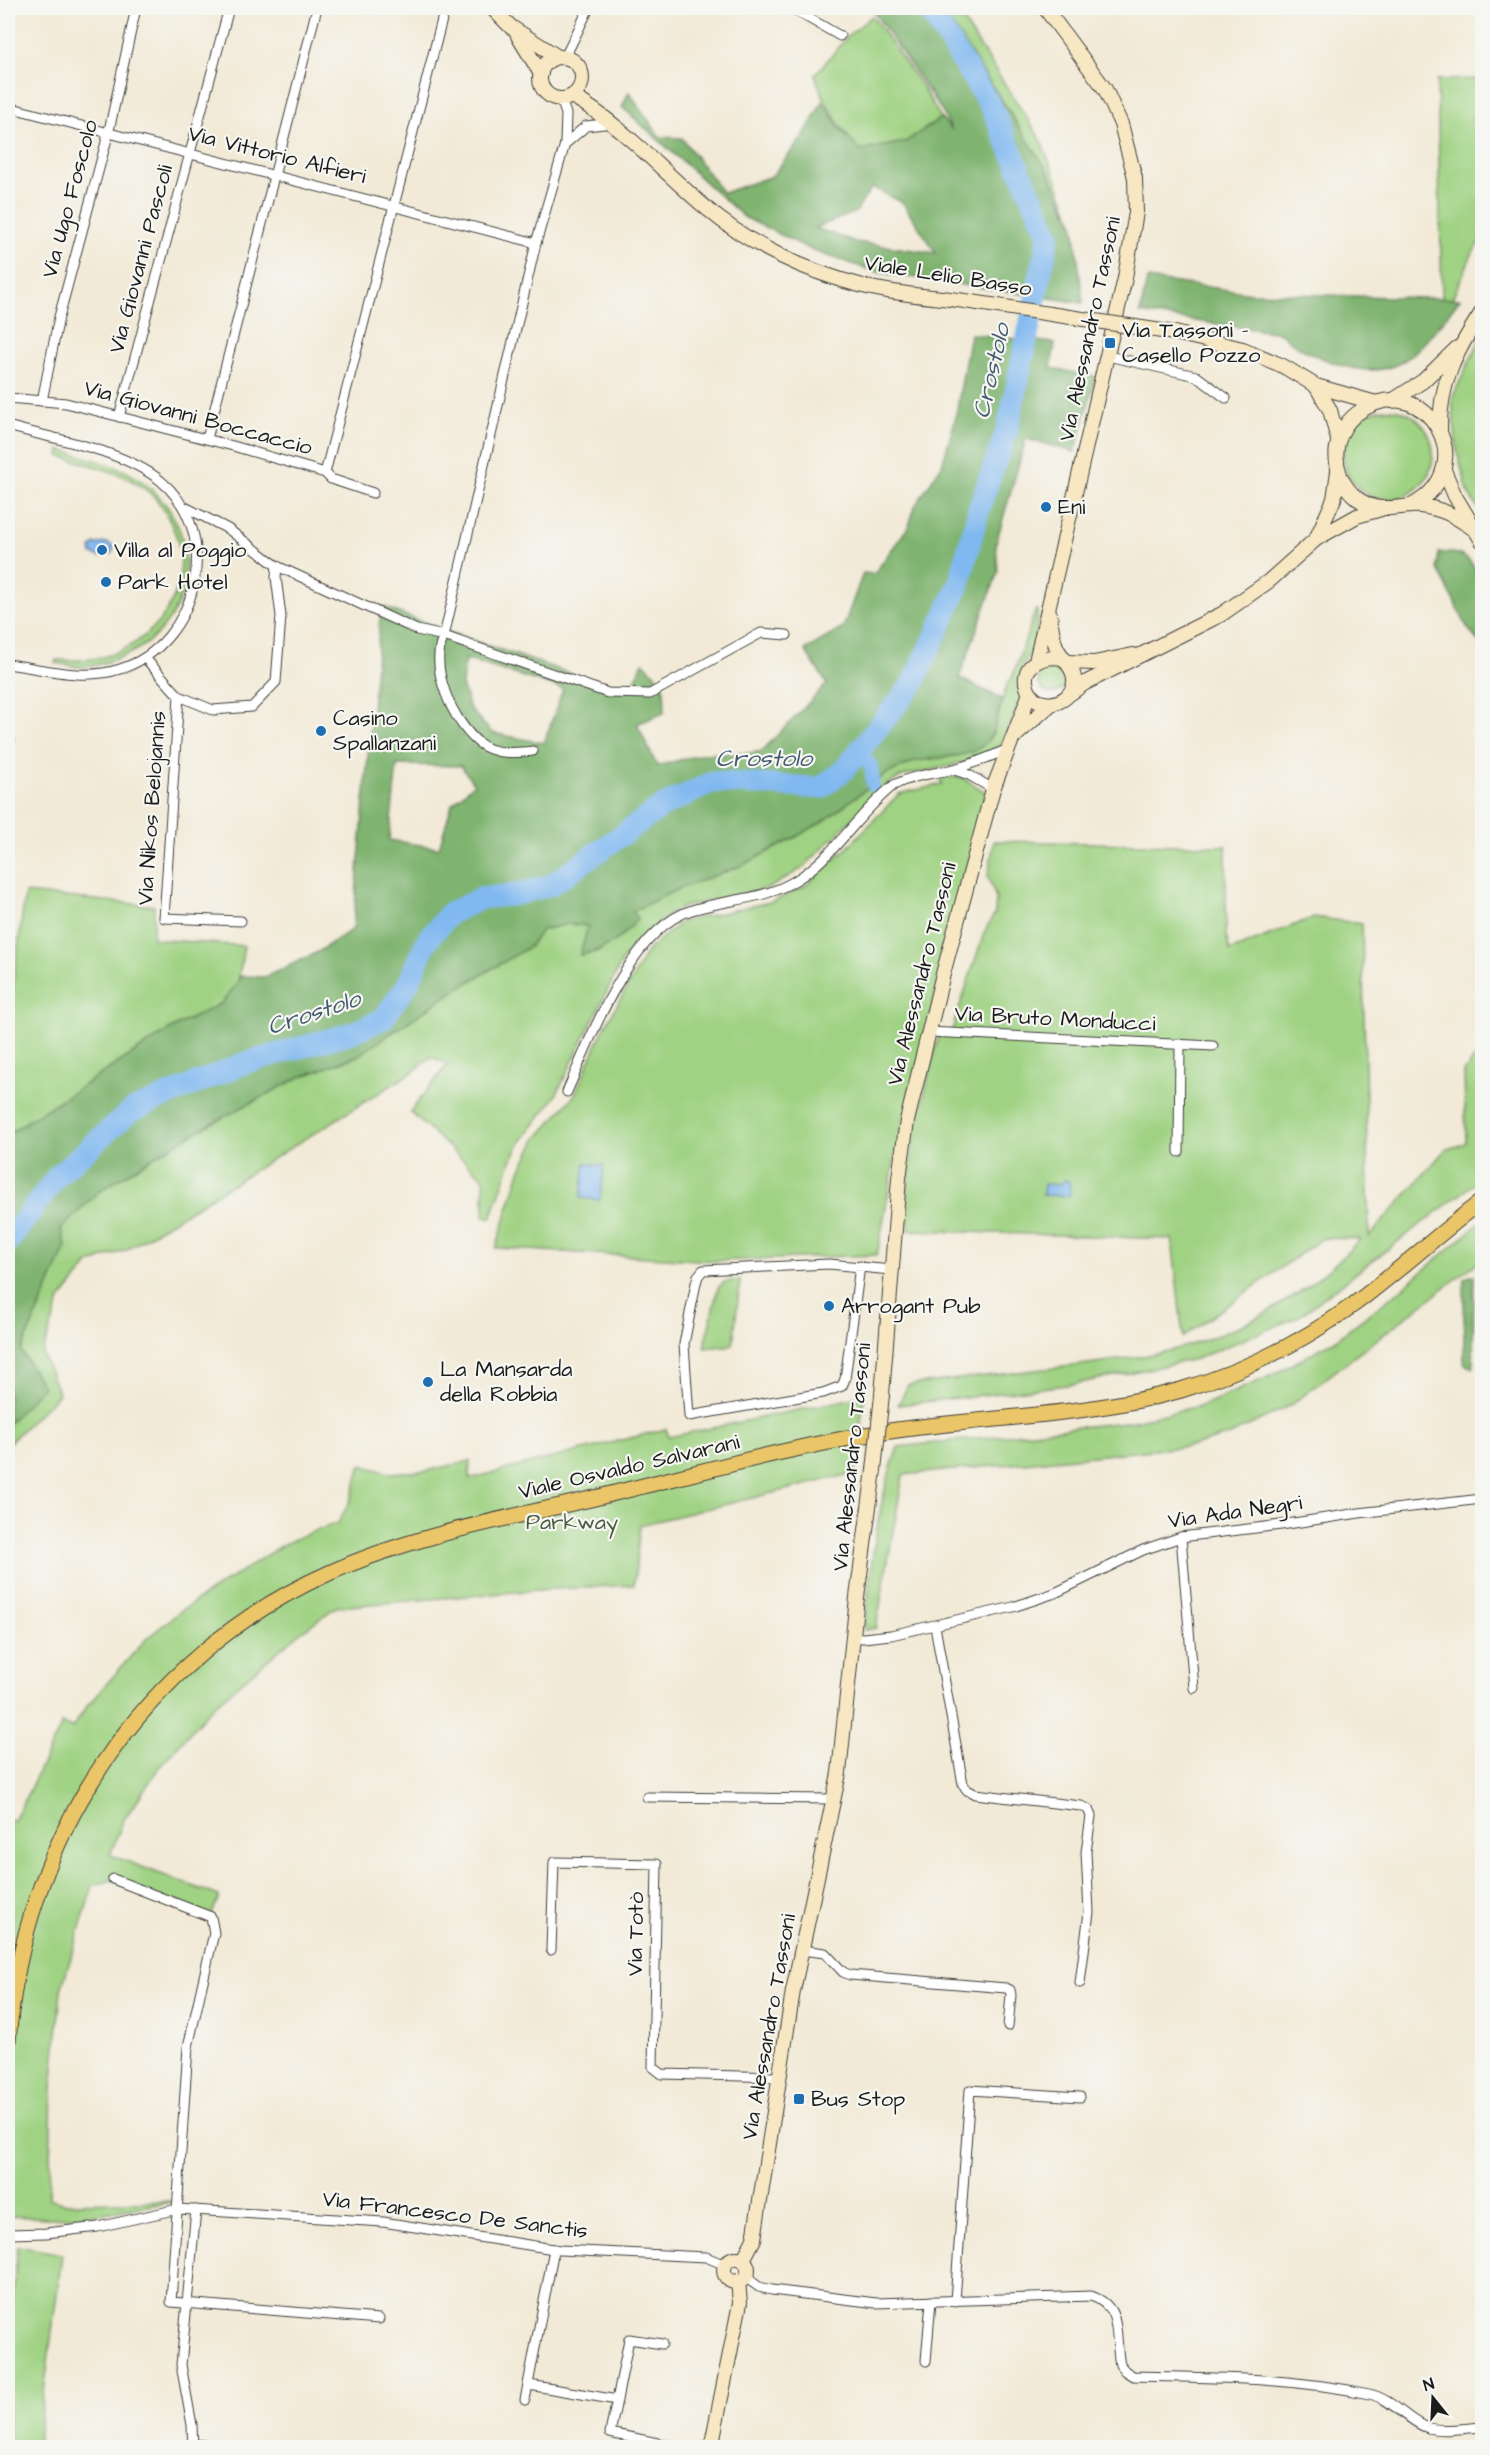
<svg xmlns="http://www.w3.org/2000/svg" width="1490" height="2455" viewBox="0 0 1490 2455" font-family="'Architects Daughter',sans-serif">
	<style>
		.green { fill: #9fd282; stroke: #5e774f; stroke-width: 1.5 }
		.forest { fill: #7fb470; stroke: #4e6846; stroke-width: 1.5; fill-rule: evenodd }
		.water { fill: #80b8f0; stroke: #4e6a86; stroke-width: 1.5 }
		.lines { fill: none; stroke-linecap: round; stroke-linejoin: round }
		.canal { stroke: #80b8f0; stroke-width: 14 }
		.river { stroke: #80b8f0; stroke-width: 22 }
		.street-casing { stroke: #3c3b38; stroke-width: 11 }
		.secondary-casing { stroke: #3c3b38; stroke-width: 16 }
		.primary-casing { stroke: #3c3b38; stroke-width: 17 }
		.street { stroke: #fff; stroke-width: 9 }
		.secondary { stroke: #f7e8c3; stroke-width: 14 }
		.primary { stroke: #eac669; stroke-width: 15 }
		.secondary-bridge-casing { stroke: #3c3b38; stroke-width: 16; stroke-linecap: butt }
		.secondary-bridge { stroke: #f7e8c3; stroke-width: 14 }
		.poi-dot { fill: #1f6fb2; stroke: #f6f6f2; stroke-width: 2 }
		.labels { text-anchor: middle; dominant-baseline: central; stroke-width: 4.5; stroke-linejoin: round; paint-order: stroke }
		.street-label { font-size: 22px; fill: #1c1c1c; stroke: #f6f6f2 }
		.poi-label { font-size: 22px; fill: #1c1c1c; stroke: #f6f6f2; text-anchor: start }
		.park-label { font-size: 22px; fill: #4a5c40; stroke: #f6f6f2 }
		.water-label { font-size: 24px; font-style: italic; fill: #445a71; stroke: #f6f6f2 }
	</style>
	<rect width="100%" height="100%" fill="#f6f6f2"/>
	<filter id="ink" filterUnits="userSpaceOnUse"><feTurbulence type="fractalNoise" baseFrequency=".0167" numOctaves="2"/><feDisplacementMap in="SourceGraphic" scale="12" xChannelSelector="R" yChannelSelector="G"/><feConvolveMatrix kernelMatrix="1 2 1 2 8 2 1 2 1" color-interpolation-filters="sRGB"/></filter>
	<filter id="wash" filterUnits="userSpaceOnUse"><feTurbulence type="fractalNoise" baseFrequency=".008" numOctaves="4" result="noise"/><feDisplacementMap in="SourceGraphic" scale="24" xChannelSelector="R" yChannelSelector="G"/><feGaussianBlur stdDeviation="1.35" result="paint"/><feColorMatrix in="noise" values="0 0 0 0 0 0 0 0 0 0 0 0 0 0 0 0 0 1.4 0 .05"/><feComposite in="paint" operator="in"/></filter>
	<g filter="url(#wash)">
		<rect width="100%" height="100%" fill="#f2ead7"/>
		<!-- green -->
		<g class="green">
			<polygon points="941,8 955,8 1040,138 1074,225 1046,168"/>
			<path d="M872,16L923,88L941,118L905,142L859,151C840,127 825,105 815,75L849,35Z"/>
			<polygon points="1482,79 1482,239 1473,252 1452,299 1442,298 1437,80"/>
			<polygon points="1482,335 1482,514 1469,495 1457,452 1452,398"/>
			<circle cx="1388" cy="454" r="45"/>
			<path d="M60,450C90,459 124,465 148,486C209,537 194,632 118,658C106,663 91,667 78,667C71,666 63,664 55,663L56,660C73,661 93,661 110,655C162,637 197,582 173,528C167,515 162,504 151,494C125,471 91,466 59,456Z"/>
			<polygon points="1036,609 1038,610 1035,646 1021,668 1021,698 1000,746 984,756 950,766 903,776 886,785 803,868 769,888 683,907 668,915 632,948 623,959 555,1097 522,1140 511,1161 491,1218 484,1216 484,1179 410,1112 448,1064 431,1057 413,1072 126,1250 90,1263 60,1300 42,1353 59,1394 8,1444 8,1424 10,1420 21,1351 66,1246 61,1229 98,1192 155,1156 203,1128 298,1078 357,1056 457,989 529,947 542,930 567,924 588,926 581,955 600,951 633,911 676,890 743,865 796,837 886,774 916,761 961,755 975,751 993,733 1008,681 1011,681"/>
			<circle cx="1052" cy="679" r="14"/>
			<polygon points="940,777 961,777 986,792 897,1147 877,1255 715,1261 496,1248 520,1171 537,1138 574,1096 603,1030 648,950 681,922 774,901 805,886 848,847 899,794 942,784"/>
			<path d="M994,841L1226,846V935L1230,951L1314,917L1362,924L1369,1237L1445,1150L1466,1143L1464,1072L1477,1055H1482V1178L1298,1317L1196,1359L1075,1384L898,1405L908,1385C959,1379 1011,1373 1062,1367C1102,1362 1144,1358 1183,1347C1250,1328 1314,1290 1360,1239L1323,1238L1183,1337L1172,1239L909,1230L907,1190L912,1145L936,1046L940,1032L951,1033L984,933L995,913L996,898L988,876Z"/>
			<polygon points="25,893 154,906 153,939 244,946 238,982 222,1003 174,1027 8,1134 8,1009 13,987"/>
			<path d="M1482,1221V1259L1291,1405L1230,1435L1193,1446L903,1475L876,1628L864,1630C871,1569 876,1505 898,1447L1134,1421L1204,1405L1275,1374L1335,1340L1393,1296Z"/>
			<polygon points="740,1280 733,1345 704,1348 718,1288 724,1282"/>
			<polygon points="864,1396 855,1473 640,1525 634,1585 551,1589 336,1607 301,1632 214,1705 161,1765 123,1821 110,1855 219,1896 211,1917 113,1880 93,1885 61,1990 52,2090 49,2198 64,2203 179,2201 86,2216 50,2218 8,2216 8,1819 14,1821 62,1724 72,1728 87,1706 147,1638 183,1609 279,1547 301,1536 338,1523 351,1499 361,1465 389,1473 426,1471 470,1461 469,1479 666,1429 669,1437"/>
			<polygon points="18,2246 62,2254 37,2447 8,2447 8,2348"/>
		</g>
		<!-- forest -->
		<g class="forest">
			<path d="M871,8H919L970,84L984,74L1046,168L1074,225L1083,303L877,272L816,252L744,217L622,107L629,92L660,137L682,138L723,193L772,176L802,138L823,101L838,126L860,151L905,142L941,118L952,130L940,108ZM872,187L903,203L936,253L856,242L815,228L856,212Z"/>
			<path d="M1147,279L1252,293L1460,299C1419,349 1401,389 1329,361C1311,354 1294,347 1281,333L1140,313Z"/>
			<path d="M970,334L1055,343L1051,368L1096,377L1075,452L1026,439L996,543L998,572L959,678L1002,699L993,733L986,743L975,751L961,755L916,761L886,774L824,821L796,837L743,865L676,890L633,911L637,920C619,941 607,949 580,955L588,926L567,924L542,930L529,947L457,989L357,1056L298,1078L203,1128L155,1156L98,1192L61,1229L66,1246L21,1351L43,1387L8,1424V1134L174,1027L222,1003L238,982L240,976L265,977L318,952L353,929L381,606L452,633L612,688H632L643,662C662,680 667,685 664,713L637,724L657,766L703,754L750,753L762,751L827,684L805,650L843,628L863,573L874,574L909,526L915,506L942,465L955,420ZM465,659L563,689L544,743L492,733L470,709L462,685ZM397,765L461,766L474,784L452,804L439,848L389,840Z"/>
			<path d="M1439,552C1445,553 1452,553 1458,554C1490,564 1483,619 1482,647L1467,627L1437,567Z"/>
			<polygon points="1474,1275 1473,1368 1464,1364 1464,1278"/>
		</g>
		<!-- water -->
		<g class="water">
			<polygon points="108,543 114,547 112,553 100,557 92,554 91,549 95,544"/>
			<polygon points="585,1163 604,1166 600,1200 581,1198"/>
			<polygon points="1065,1180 1069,1181 1070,1196 1043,1195 1044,1184 1059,1185"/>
		</g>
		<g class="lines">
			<!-- canal -->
			<polyline class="canal" points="859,751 871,766 873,785"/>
			<!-- river -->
			<polyline class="river" points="8,1242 58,1175 131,1111 245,1063 351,1033 383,1019 409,982 426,942 450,913 482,898 514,895 551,885 663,806 713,782 821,788 844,770 913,684 959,585 979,508 1008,427 1049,235 992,108 928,8"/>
		</g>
	</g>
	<g filter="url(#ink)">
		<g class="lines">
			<defs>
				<g id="street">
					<polyline points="791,8 840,36"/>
					<polyline points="565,57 589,8"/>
					<polyline points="8,107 536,243"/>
					<polyline points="565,144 586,126 613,123"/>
					<polyline points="1108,356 1196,376 1226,398"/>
					<polyline points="8,398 66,403 233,446 325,473 331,479 373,493"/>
					<polyline points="42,401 59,317 108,135 136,8"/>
					<polyline points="119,417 229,8"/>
					<path d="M8,426C55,440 122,449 161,481C225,535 197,645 120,669C84,681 44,669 8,664"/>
					<polyline points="207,439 317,8"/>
					<polyline points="325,473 445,8"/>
					<polyline points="183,506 228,529 277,566 417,630 444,636 608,693 650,694 761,633 787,635"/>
					<polyline points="145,658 179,696 164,918 241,921"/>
					<polyline points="179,696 213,710 252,707 276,682 281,616 276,577 277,566"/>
					<polyline points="8,740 10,740"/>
					<path d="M533,751C516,753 494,755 479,743C453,722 428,668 444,636L536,243L565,144L566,114L563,105L555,98"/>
					<polyline points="952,769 969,775 993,789"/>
					<polyline points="929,1032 1213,1046"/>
					<path d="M567,1092C591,1037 631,928 692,910C727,899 765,900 796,880C835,856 858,813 894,785C913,775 933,774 954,769C972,764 990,757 1008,749"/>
					<polyline points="1179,1152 1180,1045"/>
					<polyline points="860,1266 845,1379 842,1386 823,1393 689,1416 684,1344 696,1283 698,1276 703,1270 829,1264 891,1270"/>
					<polyline points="1181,1537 1194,1688"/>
					<polyline points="935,1626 963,1784 967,1790 975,1794 1081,1806 1088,1809 1091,1816 1086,1852 1089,1912 1080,1983"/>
					<polyline points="853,1637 863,1638 891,1635 1013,1607 1055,1593 1143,1550 1181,1537 1281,1525 1359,1513 1482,1499"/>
					<polyline points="647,1797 834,1799"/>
					<polyline points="113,1879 211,1917 214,1933 188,2047 171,2302 379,2319"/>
					<polyline points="551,1950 554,1862 657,1864 653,2067 662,2074 779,2077"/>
					<polyline points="802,1950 825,1953 843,1972 850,1975 1006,1988 1010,1990 1011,1995 1008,2026"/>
					<polyline points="8,2234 46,2233 98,2227 178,2209 383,2222 560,2250 706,2257 725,2265"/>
					<path d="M745,2277L759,2287L772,2290L876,2303L1091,2296C1124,2307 1114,2337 1120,2365L1125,2371L1133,2376C1212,2378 1292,2377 1369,2394C1393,2399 1410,2423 1428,2428C1445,2432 1466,2428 1482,2427"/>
					<polyline points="955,2301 970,2090 1080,2097"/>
					<polyline points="926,2361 931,2301"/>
					<polyline points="529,2385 617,2400 629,2339 662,2344"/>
					<polyline points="525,2400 554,2249"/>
					<polyline points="617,2400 610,2433 681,2448"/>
					<polyline points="194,2444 228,2448"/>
					<polyline points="193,2448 192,2425 181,2365 196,2210"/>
				</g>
				<g id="secondary">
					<polyline points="492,8 511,27 558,57"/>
					<polyline points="518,36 541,74"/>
					<circle cx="561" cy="78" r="21"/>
					<path d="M572,96C622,125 661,170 705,207C749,245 807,272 863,286C894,294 926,296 958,300"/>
					<polyline points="1175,333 1243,349 1283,366 1316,386 1376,403"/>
					<polyline points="1316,386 1330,410 1338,440"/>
					<polyline points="1392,401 1423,381 1457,348"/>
					<path d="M1440,430C1439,383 1457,350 1482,312"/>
					<polyline points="1444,470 1455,496 1482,541"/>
					<path d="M1411,506C1485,468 1425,369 1362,410C1349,418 1340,431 1337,447C1334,466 1342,487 1358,499C1376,512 1391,508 1411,506C1420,505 1434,508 1442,511C1453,514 1464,523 1474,529"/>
					<polyline points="1316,539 1334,499 1338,471"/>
					<path d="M1050,614C1051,625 1052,636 1056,646C1061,659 1076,668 1074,683C1070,707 1034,712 1027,687C1020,664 1044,655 1062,658"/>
					<polyline points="1036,661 1125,278 1136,212 1135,178 1121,124 1105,89 1045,8"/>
					<polyline points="1067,662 1094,663 1133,655"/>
					<polyline points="1071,693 1085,683 1222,614 1269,581 1316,539 1357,516 1381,509"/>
					<polyline points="1014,737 1051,704"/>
					<polyline points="882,1395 899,1178 907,1121 943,974 993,789 1030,693"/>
					<circle cx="736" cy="2270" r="12"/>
					<polyline points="743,2260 754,2239 793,1991 839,1773 857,1597 874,1470"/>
					<polyline points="711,2448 740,2303 738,2281"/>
				</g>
				<path id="primary" d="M8,2043C22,1840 141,1657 329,1573C415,1534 511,1518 603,1496C697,1473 793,1446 890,1431C984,1417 1090,1416 1181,1390C1242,1372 1301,1343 1353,1305C1398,1272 1438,1234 1482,1201"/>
			</defs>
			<!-- street casing -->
			<use href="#street" class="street-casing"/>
			<!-- secondary casing -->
			<use href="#secondary" class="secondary-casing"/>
			<!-- primary casing -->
			<use href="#primary" class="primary-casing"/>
			<!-- street -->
			<use href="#street" class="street"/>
			<!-- secondary -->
			<use href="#secondary" class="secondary"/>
			<!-- primary -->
			<use href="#primary" class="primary"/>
			<defs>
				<g id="secondary-bridge">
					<polyline points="958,300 1175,333"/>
					<polyline points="874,1470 882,1395"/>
				</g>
			</defs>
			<!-- secondary-bridge casing -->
			<use href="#secondary-bridge" class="secondary-bridge-casing"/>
			<!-- secondary-bridge -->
			<use href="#secondary-bridge" class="secondary-bridge"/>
		</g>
	</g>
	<!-- markers -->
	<g class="poi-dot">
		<rect x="1104" y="337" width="12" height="12" rx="3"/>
		<circle cx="1046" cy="507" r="6"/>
		<circle cx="102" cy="550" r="6"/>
		<circle cx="106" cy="582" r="6"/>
		<circle cx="321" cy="731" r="6"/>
		<circle cx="829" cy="1306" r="6"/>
		<circle cx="428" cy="1382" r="6"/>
		<rect x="793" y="2093" width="12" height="12" rx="3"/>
	</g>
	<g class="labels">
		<!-- street labels -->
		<g class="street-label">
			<text transform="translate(277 155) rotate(14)">Via Vittorio Alfieri</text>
			<text transform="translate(70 199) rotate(-75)">Via Ugo Foscolo</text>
			<text transform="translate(141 259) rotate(-75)">Via Giovanni Pascoli</text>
			<text transform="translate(948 276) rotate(9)">Viale Lelio Basso</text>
			<text transform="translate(1090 329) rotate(-78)">Via Alessandro Tassoni</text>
			<text transform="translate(198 418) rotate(15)">Via Giovanni Boccaccio</text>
			<text transform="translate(152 808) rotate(-86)">Via Nikos Belojannis</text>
			<text transform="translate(922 974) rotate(-76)">Via Alessandro Tassoni</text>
			<text transform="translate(1055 1019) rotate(3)">Via Bruto Monducci</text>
			<text transform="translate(852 1457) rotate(-84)">Via Alessandro Tassoni</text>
			<text transform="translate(629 1467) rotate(-13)">Viale Osvaldo Salvarani</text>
			<text transform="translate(1235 1512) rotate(-8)">Via Ada Negri</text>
			<text transform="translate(636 1934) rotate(-89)">Via Totò</text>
			<text transform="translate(769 2027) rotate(-80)">Via Alessandro Tassoni</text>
			<text transform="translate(455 2215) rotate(7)">Via Francesco De Sanctis</text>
		</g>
		<!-- poi labels -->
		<g class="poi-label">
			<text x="1122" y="330">Via Tassoni -<tspan x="1122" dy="25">Casello Pozzo</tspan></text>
			<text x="1058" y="507">Eni</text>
			<text x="114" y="550">Villa al Poggio</text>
			<text x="118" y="582">Park Hotel</text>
			<text x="333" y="718">Casino<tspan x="333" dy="25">Spallanzani</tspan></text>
			<text x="841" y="1306">Arrogant Pub</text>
			<text x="440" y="1369">La Mansarda<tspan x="440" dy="25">della Robbia</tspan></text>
			<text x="811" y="2099">Bus Stop</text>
		</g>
		<!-- park labels -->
		<g class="park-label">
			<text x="572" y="1522">Parkway</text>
		</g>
		<!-- water labels -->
		<g class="water-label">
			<text transform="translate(992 371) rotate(-77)">Crostolo</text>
			<text x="764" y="759">Crostolo</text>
			<text transform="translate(314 1013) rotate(-18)">Crostolo</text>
		</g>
	</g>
	<!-- margin -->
	<rect width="1490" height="2455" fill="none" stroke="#f6f6f2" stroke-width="30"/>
	<!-- north arrow -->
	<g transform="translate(1433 2398) rotate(342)" stroke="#f6f6f2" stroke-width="4.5" paint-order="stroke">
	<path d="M0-4.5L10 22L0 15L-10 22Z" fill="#1c1c1c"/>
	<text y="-9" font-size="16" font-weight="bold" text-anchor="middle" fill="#1c1c1c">N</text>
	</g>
</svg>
